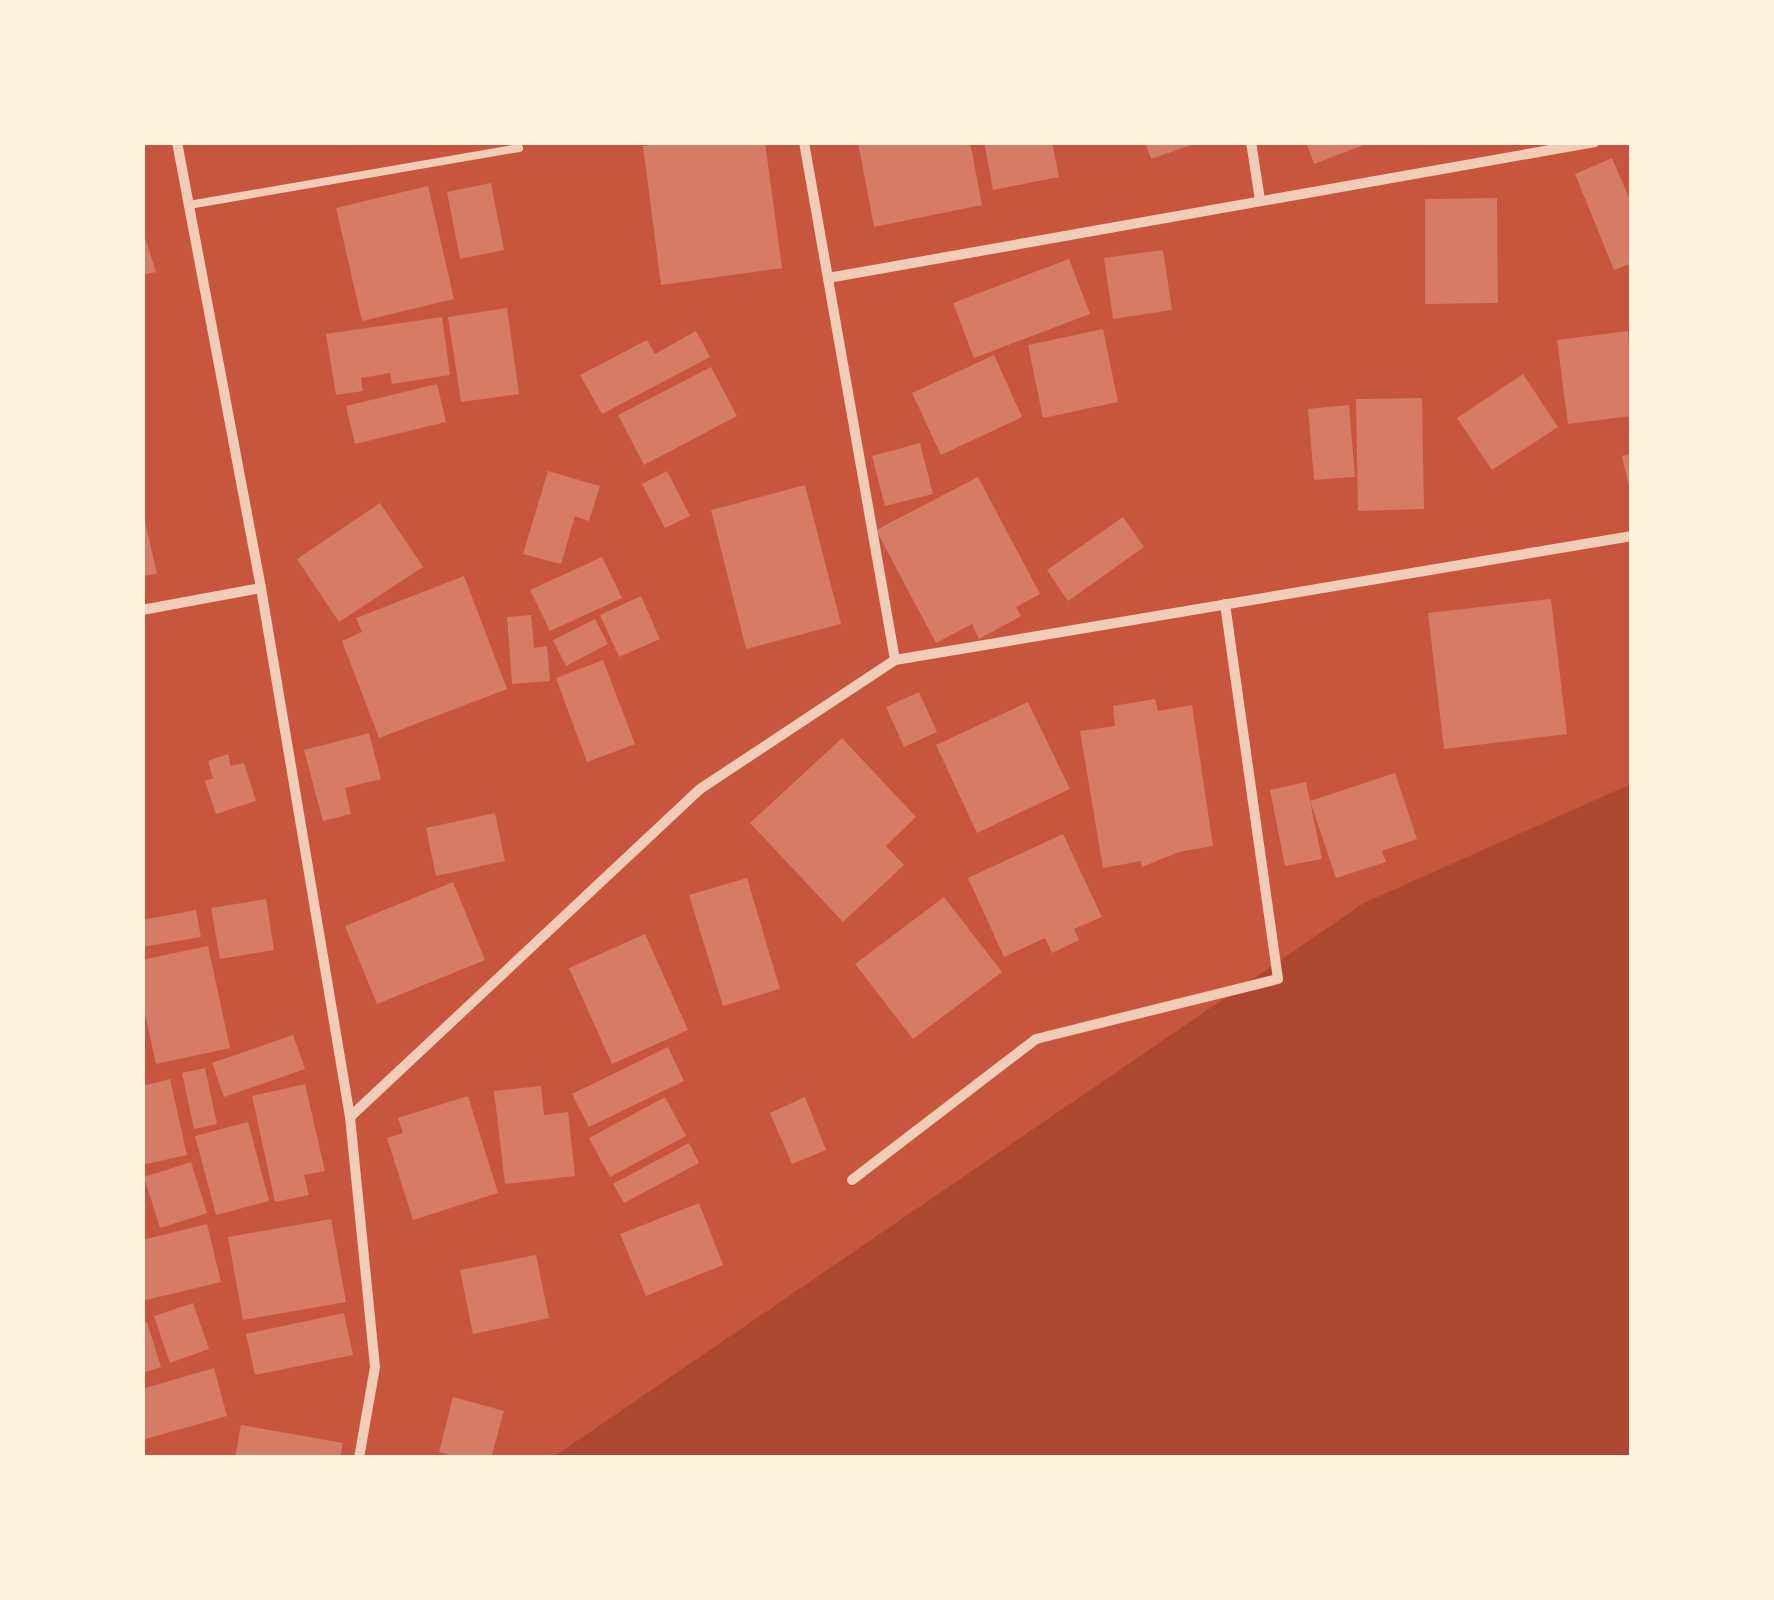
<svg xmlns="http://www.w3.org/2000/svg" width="1774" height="1600" viewBox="0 0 1774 1600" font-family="'Noto Serif',serif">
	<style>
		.green { fill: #ae4732 }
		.building { fill: #d67c66 }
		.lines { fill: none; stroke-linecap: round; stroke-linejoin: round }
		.service { stroke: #f1ccb7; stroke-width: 8 }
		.minor { stroke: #f1ccb7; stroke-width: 10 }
	</style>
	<rect width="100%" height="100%" fill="#c8553d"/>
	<!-- green -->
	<polygon class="green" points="1631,784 1631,1457 552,1458 1364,903"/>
	<!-- building -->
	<g class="building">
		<polygon points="668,142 765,142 782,268 661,285 643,146"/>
		<polygon points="858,142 970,142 982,205 874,227"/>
		<polygon points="984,142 1052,142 1059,177 993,190"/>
		<polygon points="1145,142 1197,142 1197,143 1151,159"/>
		<polygon points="1306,142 1369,142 1369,143 1314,164"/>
		<polygon points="1612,158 1632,205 1632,263 1614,270 1575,174"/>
		<polygon points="491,183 504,250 460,259 447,192"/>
		<polygon points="428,186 454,299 362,321 336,208"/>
		<polygon points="1497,198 1498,303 1425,304 1425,199"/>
		<polygon points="142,228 156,272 142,275"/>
		<polygon points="1163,250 1172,310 1113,319 1104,258"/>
		<polygon points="1069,259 1090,314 974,358 953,303"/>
		<polygon points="507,308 519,394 461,402 448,317"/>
		<polygon points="442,317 450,375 392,384 390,373 361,378 363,391 336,395 326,334"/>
		<polygon points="1103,329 1118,402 1043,418 1028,345"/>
		<polygon points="696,331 710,357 602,414 580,375 647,340 655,354"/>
		<polygon points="1628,331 1632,416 1568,424 1557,340"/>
		<polygon points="994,355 1022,417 941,455 912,393"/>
		<polygon points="711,367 737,416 644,465 618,415"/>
		<polygon points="1523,374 1558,427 1492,470 1457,418"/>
		<polygon points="437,384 446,422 355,444 346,406"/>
		<polygon points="1422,398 1424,509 1358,511 1356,399"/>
		<polygon points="1349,405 1355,477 1314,480 1308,409"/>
		<polygon points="920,443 933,494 885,506 872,456"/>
		<polygon points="1632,454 1632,490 1630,491 1622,456"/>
		<polygon points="548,471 600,486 589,521 575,516 561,564 523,554"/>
		<polygon points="667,471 690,516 665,528 642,484"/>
		<polygon points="978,477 1040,594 1016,607 1021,616 979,639 972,624 936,643 876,530"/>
		<polygon points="805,485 841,624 746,649 711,510"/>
		<polygon points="380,503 423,567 339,622 297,559"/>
		<polygon points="142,508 157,574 142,576"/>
		<polygon points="1123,517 1144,547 1068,601 1047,570"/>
		<polygon points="602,557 622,598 550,631 530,590"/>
		<polygon points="464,576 507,689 379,738 342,641 362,632 356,618"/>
		<polygon points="641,596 660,639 619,657 600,615"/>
		<polygon points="1551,599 1567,734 1444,749 1428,613"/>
		<polygon points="531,615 534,648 547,646 550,681 512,684 507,617"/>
		<polygon points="595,619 608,644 566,666 553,640"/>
		<polygon points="603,660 635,744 587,762 556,678"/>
		<polygon points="919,692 937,732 904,747 886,707"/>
		<polygon points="1155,699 1158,711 1192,705 1213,846 1179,852 1142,867 1141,861 1103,868 1080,731 1115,726 1113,706"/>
		<polygon points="1028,702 1070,789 977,833 936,745"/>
		<polygon points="369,733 381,779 345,788 351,814 323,821 304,750"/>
		<polygon points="842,738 916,817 886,846 904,865 843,922 750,823"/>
		<polygon points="228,754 231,766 244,763 256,801 216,814 205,781 213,778 208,761"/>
		<polygon points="1395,773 1417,839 1382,851 1386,862 1336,878 1310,801"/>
		<polygon points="1306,782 1322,859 1285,866 1270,790"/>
		<polygon points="495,813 505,861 436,876 426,828"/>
		<polygon points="1063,834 1102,917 1074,929 1079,940 1052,953 1045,938 1004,957 968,878"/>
		<polygon points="747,878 780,989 723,1006 689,895"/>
		<polygon points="453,882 485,960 377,1004 345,926"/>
		<polygon points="944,897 1002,972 913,1039 855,964"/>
		<polygon points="266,899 274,950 220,959 211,908"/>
		<polygon points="196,910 201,937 142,947 142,920"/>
		<polygon points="645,934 688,1030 612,1064 569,968"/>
		<polygon points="208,946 230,1048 156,1064 142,1000 142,960"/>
		<polygon points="293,1035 305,1069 224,1097 212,1063"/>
		<polygon points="668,1047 684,1081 589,1127 572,1094"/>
		<polygon points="205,1068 217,1124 194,1129 182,1073"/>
		<polygon points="170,1079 187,1155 142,1165 142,1086"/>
		<polygon points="305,1084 325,1171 304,1175 309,1195 275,1202 252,1096"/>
		<polygon points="541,1086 544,1115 568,1112 575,1176 505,1184 494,1091"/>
		<polygon points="468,1096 498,1193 413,1220 387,1138 403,1133 398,1118"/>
		<polygon points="665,1097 686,1136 610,1177 589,1138"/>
		<polygon points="805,1097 826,1150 792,1164 770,1113"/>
		<polygon points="248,1122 269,1201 216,1215 195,1136"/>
		<polygon points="689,1143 699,1163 624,1203 613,1184"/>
		<polygon points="191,1162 207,1213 160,1228 144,1177"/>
		<polygon points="699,1203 723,1265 646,1296 620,1234"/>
		<polygon points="331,1219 346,1302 243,1320 228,1237"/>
		<polygon points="207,1224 221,1282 142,1301 142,1240"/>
		<polygon points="536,1255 549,1318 473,1334 460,1270"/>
		<polygon points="193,1303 209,1349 170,1363 154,1316"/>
		<polygon points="344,1313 353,1355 255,1375 246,1334"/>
		<polygon points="147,1322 161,1367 142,1373 142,1324"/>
		<polygon points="214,1368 227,1416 142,1440 142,1389"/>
		<polygon points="453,1397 504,1411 491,1458 461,1458 439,1452"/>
		<polygon points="241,1425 343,1443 340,1458 235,1458"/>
	</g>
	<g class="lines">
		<!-- service -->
		<polyline class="service" points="189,205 519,148"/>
		<!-- minor -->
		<g class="minor">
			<polyline points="177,142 261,588 350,1117 375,1367 359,1458"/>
			<polyline points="804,142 895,660"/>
			<polyline points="1251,142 1260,200"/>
			<polyline points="828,278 1595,142"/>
			<polyline points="142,610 261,588"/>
			<polyline points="350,1117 700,789 895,660 1632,536"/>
			<polyline points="852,1180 1036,1039 1278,979 1225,604"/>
		</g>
	</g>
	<!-- border -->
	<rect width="1774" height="1600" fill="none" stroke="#fff3e0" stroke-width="290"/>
</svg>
